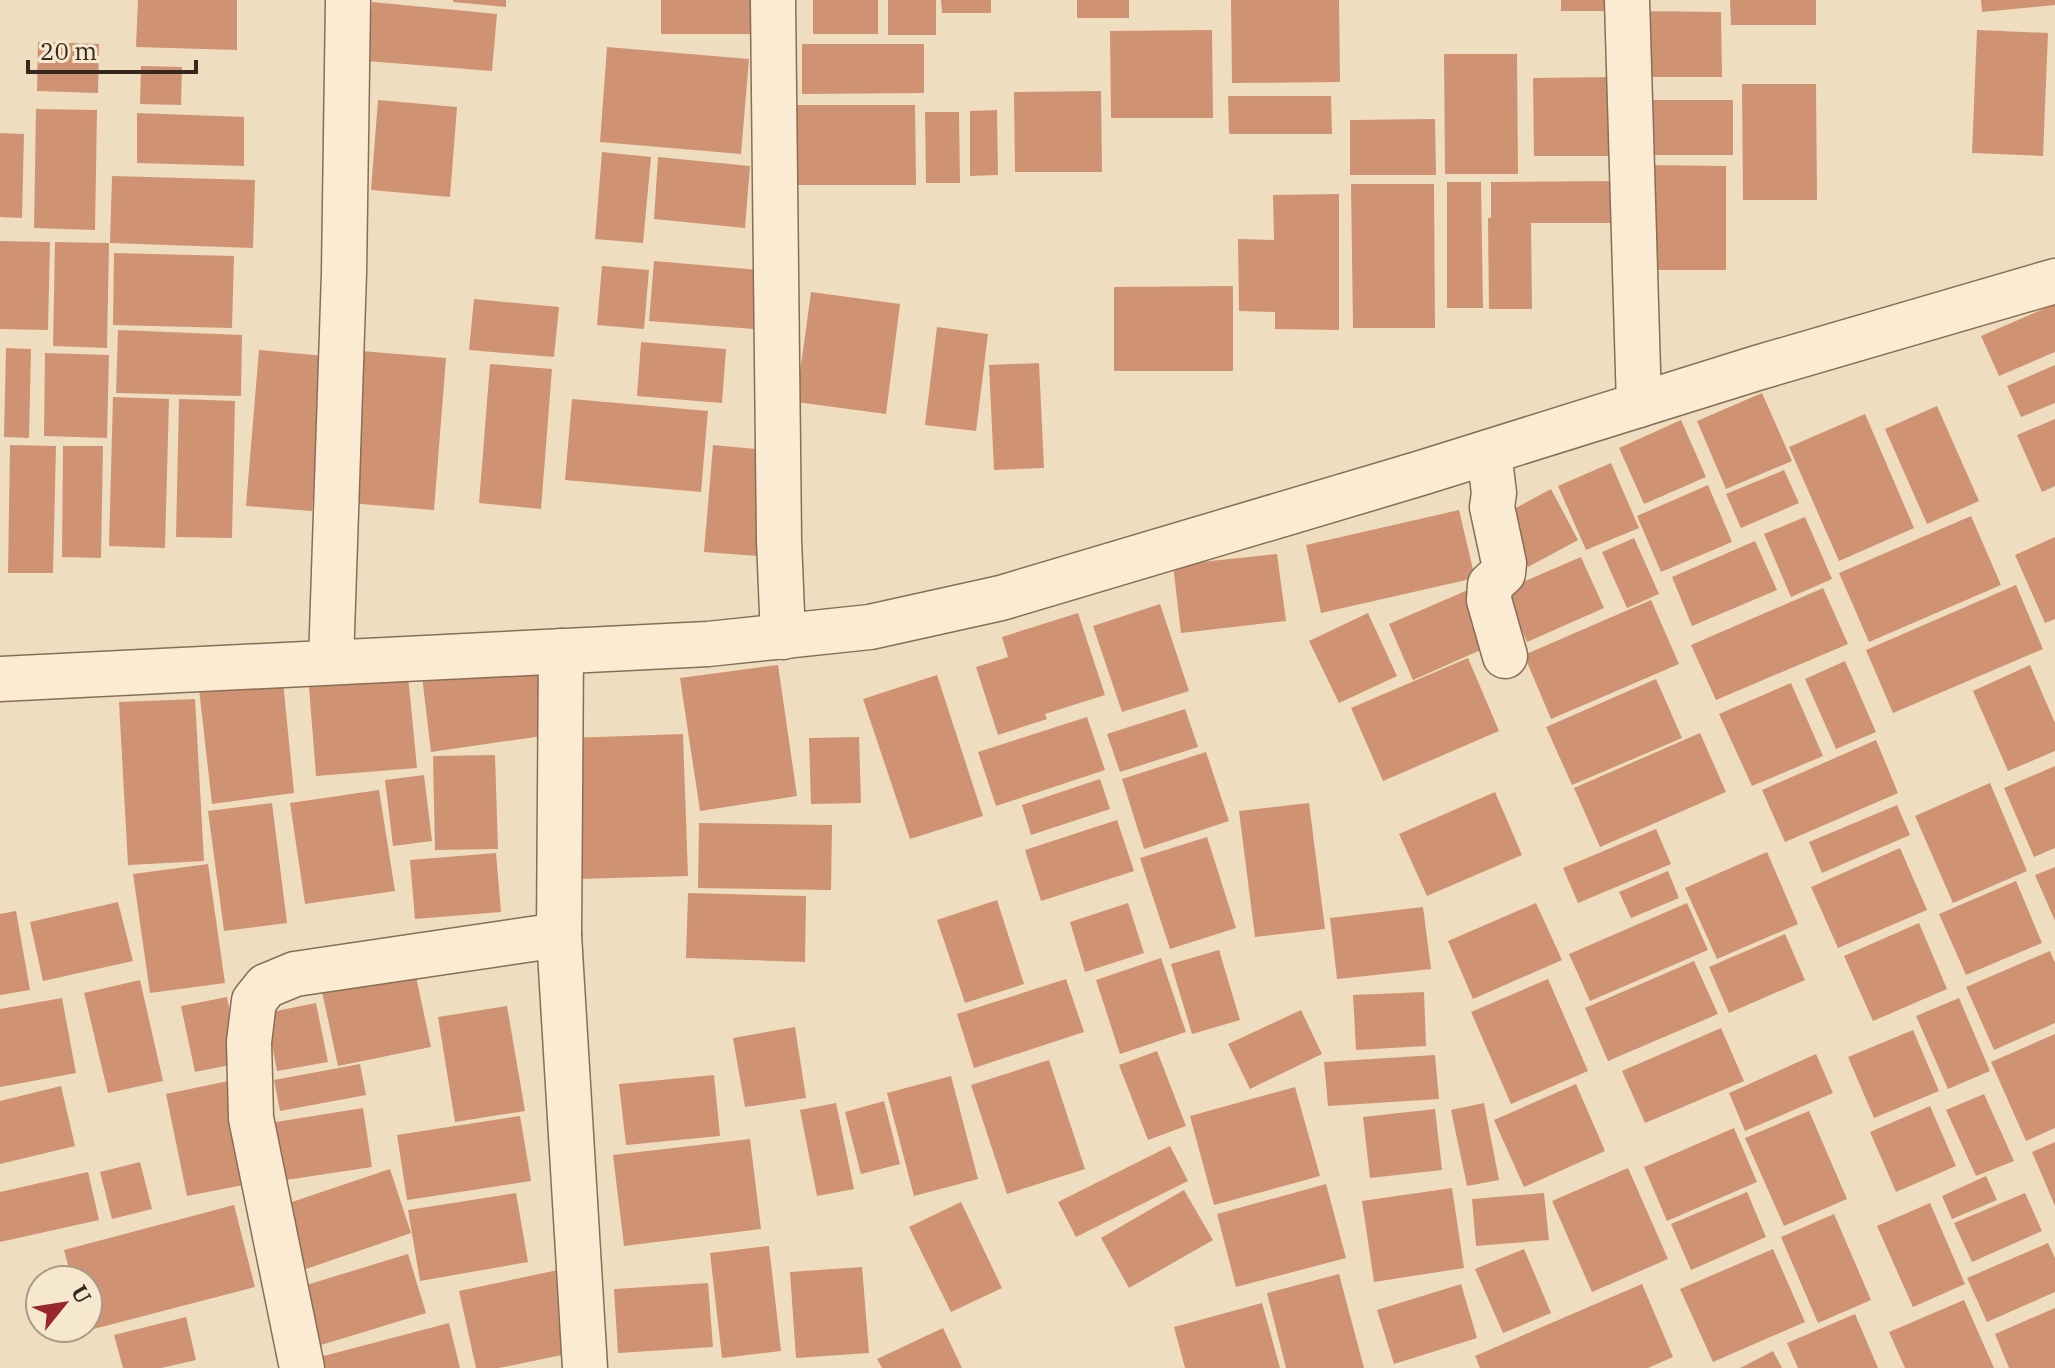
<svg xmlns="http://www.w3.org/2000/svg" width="2055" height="1368" viewBox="0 0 2055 1368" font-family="'IBM Plex Serif',serif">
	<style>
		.building { fill: #cf9373 }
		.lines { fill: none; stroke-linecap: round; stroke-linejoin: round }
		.minor-casing { stroke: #886e57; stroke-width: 47 }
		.minor { stroke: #faebd2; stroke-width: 44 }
	</style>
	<rect width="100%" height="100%" fill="#efddbf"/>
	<!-- building -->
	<g class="building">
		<polygon points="138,0 237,0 237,50 136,47"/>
		<polygon points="453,0 506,0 506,7 453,2"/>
		<rect x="661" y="0" width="90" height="34"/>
		<rect x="813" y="0" width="65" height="34"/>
		<rect x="888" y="0" width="48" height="35"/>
		<polygon points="941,0 991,0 991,13 942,13"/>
		<rect x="1077" y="0" width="52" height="18"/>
		<polygon points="1231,0 1339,0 1340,82 1232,83"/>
		<polygon points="1561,0 1611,0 1612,11 1561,11"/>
		<polygon points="1730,0 1816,0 1816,25 1731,25"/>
		<polygon points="1981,0 2055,0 2055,5 1982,12"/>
		<polygon points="372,2 497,14 492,71 367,61"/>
		<polygon points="1636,11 1721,12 1722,77 1637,77"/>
		<polygon points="1212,30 1213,118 1111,118 1110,31"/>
		<polygon points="1977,30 2048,33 2043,156 1972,153"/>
		<polygon points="38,42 99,44 98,93 37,91"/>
		<polygon points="802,44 924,44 924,93 802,94"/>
		<polygon points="607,47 749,59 741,154 600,142"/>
		<polygon points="1444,54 1517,54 1518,174 1445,174"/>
		<polygon points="141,66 182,67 181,105 140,104"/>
		<polygon points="1618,77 1619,156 1534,156 1533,78"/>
		<polygon points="1742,84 1816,84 1817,200 1743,200"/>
		<polygon points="1101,91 1102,172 1015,172 1014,92"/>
		<polygon points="1228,96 1331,96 1332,134 1229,134"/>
		<polygon points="378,100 457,107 450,197 371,190"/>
		<rect x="1642" y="100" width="91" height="55"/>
		<polygon points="787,105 915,105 916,185 788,185"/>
		<polygon points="36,109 97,110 95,230 34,228"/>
		<polygon points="997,110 998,175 970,176 970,111"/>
		<polygon points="925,112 959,112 960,183 926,183"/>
		<polygon points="137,113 244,117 244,166 137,163"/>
		<polygon points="1435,119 1436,175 1350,175 1350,120"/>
		<polygon points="0,133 24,134 22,218 0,217"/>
		<polygon points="602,152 651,157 643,243 595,239"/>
		<polygon points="658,157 750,166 745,228 654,219"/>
		<polygon points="1648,165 1726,166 1726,270 1649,270"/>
		<polygon points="112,176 255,180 253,248 110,243"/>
		<polygon points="1618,181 1619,223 1531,223 1532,309 1489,309 1488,218 1491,218 1491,182"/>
		<polygon points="1447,182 1481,182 1483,308 1447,308"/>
		<polygon points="1351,184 1434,184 1435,328 1353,328"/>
		<polygon points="1339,194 1339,330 1275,329 1275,312 1239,311 1238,239 1274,240 1273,195"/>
		<polygon points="0,241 50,242 48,330 0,329"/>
		<polygon points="55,242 109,243 107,348 53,346"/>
		<polygon points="114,253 234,256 232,328 113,325"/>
		<polygon points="654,261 759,270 754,329 649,321"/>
		<polygon points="602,266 649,270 644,329 597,325"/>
		<polygon points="1233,286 1233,371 1114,371 1114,287"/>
		<polygon points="811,292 900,304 886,414 796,402"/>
		<polygon points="474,299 559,307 554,357 469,350"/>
		<polygon points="2055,304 2055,352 1999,376 1981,336"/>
		<polygon points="937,327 988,334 976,431 925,425"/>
		<polygon points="118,330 242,335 241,396 116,393"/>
		<polygon points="641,342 726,349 722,403 637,396"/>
		<polygon points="6,348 31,349 29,438 4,437"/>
		<polygon points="259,350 325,356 312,511 246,506"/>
		<polygon points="361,351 446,358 434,510 349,503"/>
		<polygon points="45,353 109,355 107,438 44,436"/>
		<polygon points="1039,363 1044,468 994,470 989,365"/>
		<polygon points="490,364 552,369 541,509 479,503"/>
		<polygon points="2055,365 2055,403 2021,417 2007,386"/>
		<polygon points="1762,393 1792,461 1726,489 1697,421"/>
		<polygon points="113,397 169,399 165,548 109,546"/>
		<polygon points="179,399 235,401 232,538 176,537"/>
		<polygon points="572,399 708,411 701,492 565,480"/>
		<polygon points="1937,406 1979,501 1927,524 1885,429"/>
		<polygon points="1865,414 1914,528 1839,561 1789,447"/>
		<polygon points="2055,419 2055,486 2042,492 2017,435"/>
		<polygon points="1681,420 1706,477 1644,504 1619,448"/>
		<polygon points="10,445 56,446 53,573 8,573"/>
		<polygon points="713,445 767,450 758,556 704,552"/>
		<polygon points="63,446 103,446 101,558 62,557"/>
		<polygon points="1611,463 1639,528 1586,550 1558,486"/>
		<polygon points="1784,470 1799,503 1741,528 1726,494"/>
		<polygon points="1708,485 1732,542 1661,572 1637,516"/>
		<polygon points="1551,489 1578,540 1528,567 1501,516"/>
		<polygon points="1459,510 1475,578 1321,613 1306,545"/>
		<polygon points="1971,516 2001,585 1869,642 1839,573"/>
		<polygon points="1805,517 1832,579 1791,597 1764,534"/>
		<polygon points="2055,537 2055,619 2045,623 2015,555"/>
		<polygon points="1634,538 1659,594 1627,608 1602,552"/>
		<polygon points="1755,541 1777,590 1692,626 1672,577"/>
		<polygon points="1277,554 1286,621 1181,633 1173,565"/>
		<polygon points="1581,557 1604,608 1527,642 1504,590"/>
		<polygon points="2016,585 2043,649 1893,713 1866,650"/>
		<polygon points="1823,588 1848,644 1716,700 1691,645"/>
		<polygon points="1468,590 1492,645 1413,680 1389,624"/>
		<polygon points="1651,600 1679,664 1551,719 1524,655"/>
		<polygon points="1160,604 1189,691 1122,712 1093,626"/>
		<polygon points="1078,613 1105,695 1045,714 1047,719 998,735 976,667 1008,657 1002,637"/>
		<polygon points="1368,613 1397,676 1339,703 1309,641"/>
		<polygon points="1468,658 1499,731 1383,781 1351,708"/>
		<polygon points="542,660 549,735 431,752 422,676"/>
		<polygon points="1845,661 1876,732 1836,749 1805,679"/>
		<polygon points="407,665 417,768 316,776 308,674"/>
		<polygon points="778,665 797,796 700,811 680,678"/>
		<polygon points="2030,665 2055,723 2055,751 2008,771 1973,691"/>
		<polygon points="282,671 294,793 212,804 198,680"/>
		<polygon points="937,675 983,816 910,839 863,699"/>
		<polygon points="1656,679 1682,738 1572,785 1546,727"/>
		<polygon points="1791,683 1823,756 1752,786 1719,714"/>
		<polygon points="195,699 204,861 128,865 119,702"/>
		<polygon points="1185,709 1198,747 1120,772 1107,734"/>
		<polygon points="1087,717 1105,770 996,806 978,752"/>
		<polygon points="1700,733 1726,792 1600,847 1574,788"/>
		<polygon points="683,734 688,876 576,879 570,738"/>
		<polygon points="859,737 861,803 811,804 809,738"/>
		<polygon points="1876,740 1898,793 1785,842 1762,790"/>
		<polygon points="1206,752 1229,821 1144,849 1122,779"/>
		<polygon points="495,755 498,849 435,850 433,756"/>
		<polygon points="2055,766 2055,848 2034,857 2004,788"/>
		<polygon points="424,775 432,841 393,846 385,780"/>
		<polygon points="1100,779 1110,809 1031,835 1022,805"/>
		<polygon points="1990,783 2027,871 1953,903 1915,816"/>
		<polygon points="379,790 395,891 305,904 290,803"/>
		<polygon points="1495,792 1522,855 1427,896 1399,834"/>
		<polygon points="272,803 287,923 224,931 208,811"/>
		<polygon points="1309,803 1325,929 1255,937 1239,811"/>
		<polygon points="1897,805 1910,835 1822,873 1809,842"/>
		<polygon points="1117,820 1134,871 1041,901 1025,850"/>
		<polygon points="699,823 832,825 831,890 698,888"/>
		<polygon points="1656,829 1671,864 1578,903 1563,868"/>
		<polygon points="1207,837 1236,928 1170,949 1140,858"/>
		<polygon points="1900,848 1927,910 1838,948 1811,887"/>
		<polygon points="1767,852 1798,924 1717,959 1685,888"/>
		<polygon points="496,853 501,912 415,919 410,860"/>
		<polygon points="208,864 225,983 150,993 133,874"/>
		<polygon points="2055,867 2055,921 2035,875"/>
		<polygon points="1668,871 1679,898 1631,918 1619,892"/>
		<polygon points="2016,881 2042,943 1966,975 1939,914"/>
		<polygon points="688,893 806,896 805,962 686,958"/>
		<polygon points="997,900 1024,984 965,1003 937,920"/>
		<polygon points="118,902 133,961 43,981 30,922"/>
		<polygon points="1128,903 1144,953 1085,972 1070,922"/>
		<polygon points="1536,903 1562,960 1473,999 1448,941"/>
		<polygon points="1687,903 1708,950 1590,1001 1569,954"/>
		<polygon points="1423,907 1431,969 1337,979 1330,918"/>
		<polygon points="16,911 30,990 0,995 0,914"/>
		<polygon points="1919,923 1947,989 1873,1021 1844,956"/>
		<polygon points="1785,934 1805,980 1729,1013 1709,967"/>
		<polygon points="1219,950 1240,1020 1192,1034 1171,964"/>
		<polygon points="2050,951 2055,963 2055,1023 1994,1050 1966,987"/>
		<polygon points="1161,958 1186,1032 1120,1054 1096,980"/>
		<polygon points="1694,961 1718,1014 1608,1061 1585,1008"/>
		<polygon points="414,967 431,1047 338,1066 321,987"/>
		<polygon points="1066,979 1084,1032 974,1068 957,1014"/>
		<polygon points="1548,979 1588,1071 1511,1104 1471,1012"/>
		<polygon points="140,980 163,1081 108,1093 84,993"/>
		<polygon points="1424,992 1426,1046 1356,1050 1353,995"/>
		<polygon points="227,997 240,1063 195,1072 181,1006"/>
		<polygon points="62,998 76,1073 0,1087 0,1009"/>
		<polygon points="1959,998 1990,1071 1948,1089 1916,1016"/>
		<polygon points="316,1003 328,1062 277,1071 266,1013"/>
		<polygon points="507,1006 525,1111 455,1122 438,1017"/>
		<polygon points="1301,1010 1322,1054 1250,1089 1228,1044"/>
		<polygon points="795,1027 806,1098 745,1107 733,1038"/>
		<polygon points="1721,1028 1744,1081 1645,1123 1622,1071"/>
		<polygon points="1913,1030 1939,1091 1874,1118 1848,1057"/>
		<polygon points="2055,1034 2055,1128 2026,1141 1991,1062"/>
		<polygon points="1157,1051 1186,1126 1148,1140 1119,1065"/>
		<polygon points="1816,1054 1833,1093 1745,1131 1729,1093"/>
		<polygon points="1435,1055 1439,1099 1328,1106 1324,1062"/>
		<polygon points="1049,1060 1085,1169 1007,1194 971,1085"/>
		<polygon points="360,1064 366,1095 280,1111 274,1080"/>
		<polygon points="714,1075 720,1136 626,1145 619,1084"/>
		<polygon points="951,1076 978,1179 914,1196 887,1093"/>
		<polygon points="228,1081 249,1184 187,1196 166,1094"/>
		<polygon points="1576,1084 1605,1151 1524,1187 1494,1120"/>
		<polygon points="61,1086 75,1146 0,1164 0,1101"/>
		<polygon points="1295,1087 1320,1176 1214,1205 1190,1116"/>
		<polygon points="1984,1094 2014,1161 1976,1176 1946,1110"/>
		<polygon points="884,1101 900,1164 861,1174 845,1112"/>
		<polygon points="836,1103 854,1189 817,1196 800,1110"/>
		<polygon points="1484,1103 1499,1180 1467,1186 1451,1110"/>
		<polygon points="1930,1106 1956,1166 1896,1192 1870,1132"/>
		<polygon points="363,1108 372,1167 279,1181 270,1123"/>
		<polygon points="1435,1109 1442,1170 1370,1178 1363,1117"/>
		<polygon points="1809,1111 1847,1199 1784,1226 1745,1138"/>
		<polygon points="520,1116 531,1181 407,1200 397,1135"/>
		<polygon points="1734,1128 1757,1182 1667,1221 1644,1167"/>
		<polygon points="750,1139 761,1229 624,1246 613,1155"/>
		<polygon points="2055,1142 2055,1206 2032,1152"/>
		<polygon points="1170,1146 1188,1181 1076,1237 1058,1202"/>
		<polygon points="140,1162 152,1209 112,1219 100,1172"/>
		<polygon points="1628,1168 1668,1259 1592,1292 1552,1201"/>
		<polygon points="390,1169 411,1233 306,1269 283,1205"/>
		<polygon points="88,1172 99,1220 0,1242 0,1192"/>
		<polygon points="1986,1176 1997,1200 1952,1219 1942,1196"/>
		<polygon points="1326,1184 1346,1258 1236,1287 1217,1214"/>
		<polygon points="1452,1188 1464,1268 1374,1282 1362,1201"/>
		<polygon points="1184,1190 1213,1240 1129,1288 1101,1238"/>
		<polygon points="1747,1192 1766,1237 1691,1270 1671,1224"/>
		<polygon points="516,1193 528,1262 420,1281 408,1210"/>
		<polygon points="1544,1193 1549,1240 1476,1246 1472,1199"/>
		<polygon points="2025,1193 2042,1231 1972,1262 1954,1223"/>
		<polygon points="961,1202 1002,1288 951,1312 909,1227"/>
		<polygon points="1930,1203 1965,1284 1913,1307 1877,1226"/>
		<polygon points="234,1205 255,1287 86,1331 88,1280 72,1280 64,1250"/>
		<polygon points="1834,1214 1871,1300 1818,1323 1781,1237"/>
		<polygon points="2048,1243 2055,1258 2055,1292 1987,1322 1967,1278"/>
		<polygon points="769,1246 781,1351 722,1358 710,1253"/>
		<polygon points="1524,1249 1551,1313 1503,1333 1475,1269"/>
		<polygon points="1773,1249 1805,1322 1713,1362 1680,1289"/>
		<polygon points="408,1254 426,1313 321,1345 303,1286"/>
		<polygon points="862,1267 869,1353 796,1358 790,1272"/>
		<polygon points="558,1270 576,1352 499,1368 476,1368 459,1291"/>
		<polygon points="1339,1274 1364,1368 1286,1368 1267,1293"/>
		<polygon points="708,1283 713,1347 618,1353 614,1289"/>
		<polygon points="1461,1284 1477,1338 1394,1364 1377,1310"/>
		<polygon points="1642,1284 1673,1357 1648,1368 1480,1368 1475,1356"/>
		<polygon points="1964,1300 1994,1368 1905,1368 1889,1332"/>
		<polygon points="1262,1303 1280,1368 1185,1368 1174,1327"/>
		<polygon points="2055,1308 2055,1368 2009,1368 1995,1334"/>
		<polygon points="1855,1314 1878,1368 1798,1368 1787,1343"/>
		<polygon points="186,1317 196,1360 161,1368 123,1368 114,1335"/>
		<polygon points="449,1323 460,1368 322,1368 320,1357"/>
		<polygon points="943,1328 962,1368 882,1368 877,1359"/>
		<polygon points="1773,1351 1782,1368 1740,1368"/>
	</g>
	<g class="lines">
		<defs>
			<g id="minor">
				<polyline points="773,0 779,540 783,637"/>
				<polyline points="1627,0 1639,405"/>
				<polyline points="1489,452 1494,493 1492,507 1504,563 1503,573 1490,585 1489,600 1505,656"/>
				<polyline points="561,651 559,935 585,1368"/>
				<polyline points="331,662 344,273 348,0"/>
				<polyline points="0,679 708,644 870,627 1001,598 1421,473 1757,368 2055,281"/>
				<polyline points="302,1368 251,1118 249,1042 254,1001 266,986 295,974 559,935"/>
			</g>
		</defs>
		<!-- minor casing -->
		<use href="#minor" class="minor-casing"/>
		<!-- minor -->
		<use href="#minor" class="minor"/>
	</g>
	<!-- north arrow -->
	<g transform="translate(64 1304) rotate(60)"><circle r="38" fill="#f6e8ce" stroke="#aa9b87" stroke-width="2"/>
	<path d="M0-6L14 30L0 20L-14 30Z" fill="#99252d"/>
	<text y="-12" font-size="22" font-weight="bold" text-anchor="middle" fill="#37271c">U</text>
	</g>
	<!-- scale -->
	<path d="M28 60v12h168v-12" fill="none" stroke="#37271c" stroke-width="4"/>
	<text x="40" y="60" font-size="24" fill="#37271c" stroke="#f6e8ce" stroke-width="6" paint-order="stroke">20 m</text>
</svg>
